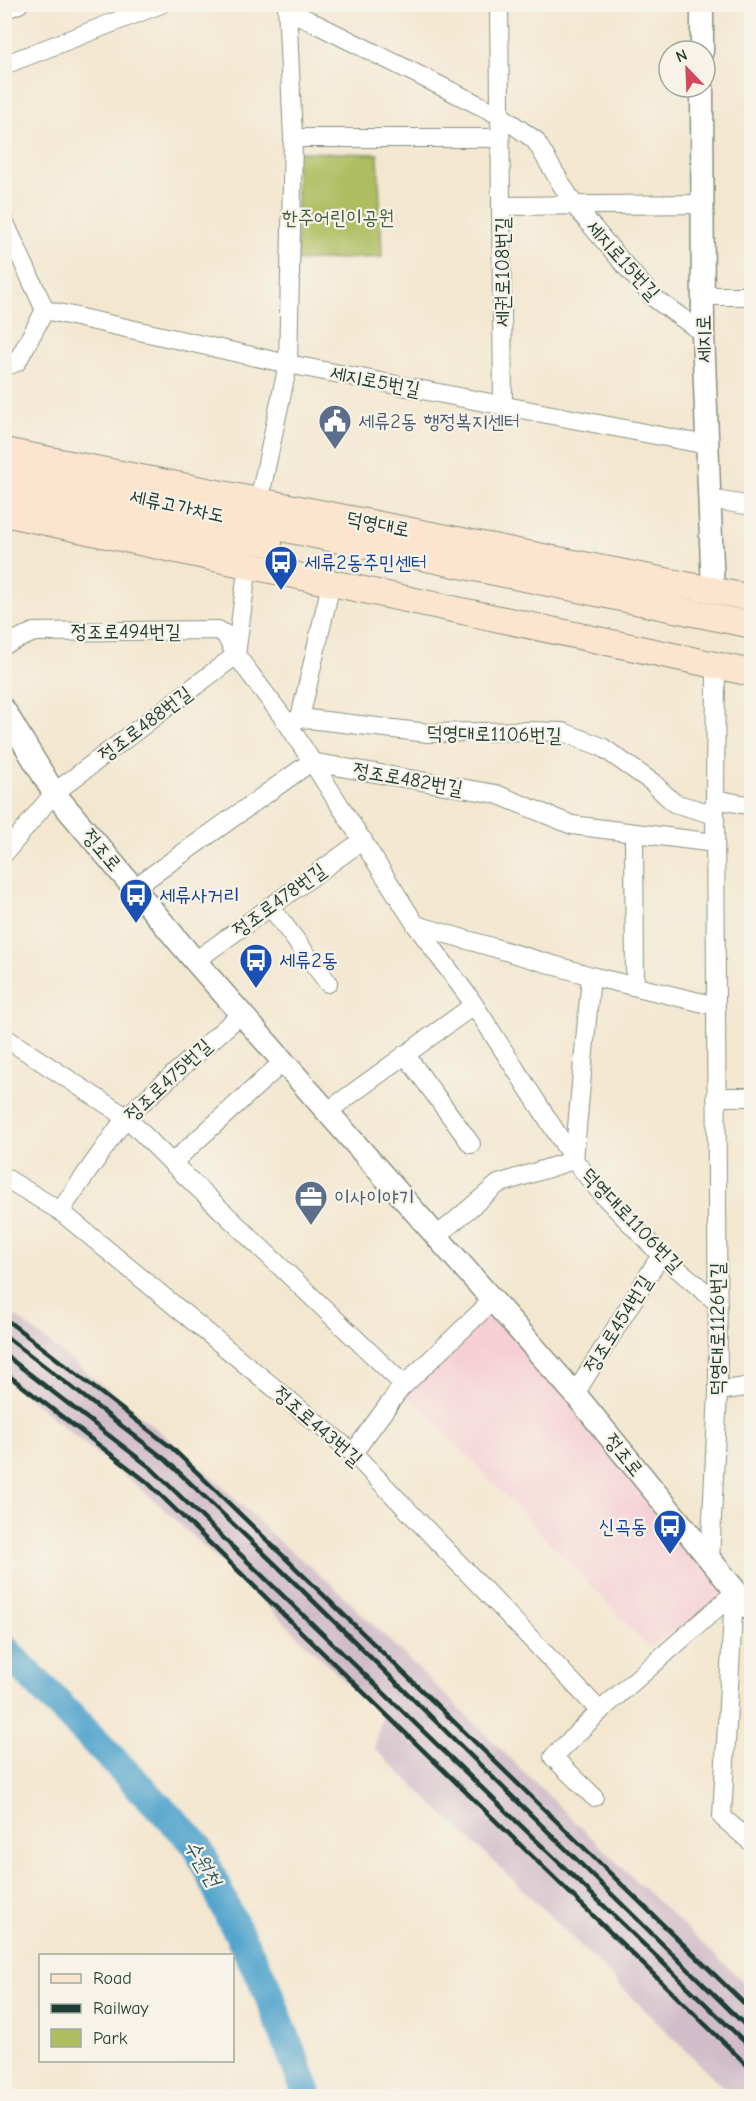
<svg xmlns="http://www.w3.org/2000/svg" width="756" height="2101" viewBox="0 0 756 2101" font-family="'Comic Neue','Poor Story',sans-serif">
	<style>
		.built { fill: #f6cfd6 }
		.industrial { fill: #d1bdc9 }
		.green { fill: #aebd60; stroke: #667d4a; stroke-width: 1.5 }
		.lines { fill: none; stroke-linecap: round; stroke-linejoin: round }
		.river { stroke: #52a5cd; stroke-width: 30 }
		.minor-casing { stroke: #899282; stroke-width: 20 }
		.tertiary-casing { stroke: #899282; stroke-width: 25 }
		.secondary-casing { stroke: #899282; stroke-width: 28 }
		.minor { stroke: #fff; stroke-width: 18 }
		.tertiary { stroke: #fff; stroke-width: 22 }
		.secondary { stroke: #fce5cf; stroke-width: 26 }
		.rail { stroke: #1f3d34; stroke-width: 4.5 }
		.labels { text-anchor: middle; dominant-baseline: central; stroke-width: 4.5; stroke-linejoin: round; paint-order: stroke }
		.park-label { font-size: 20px; fill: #435d3f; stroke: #f7f3e8 }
		.street-label { font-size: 20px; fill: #1f3d34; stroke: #f7f3e8 }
		.service-label { font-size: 20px; fill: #4e5e75; stroke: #f7f3e8; text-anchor: start }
		.transit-label { font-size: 20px; fill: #164399; stroke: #f7f3e8; text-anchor: start }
		.water-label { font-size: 21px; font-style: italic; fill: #2e5c62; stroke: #f7f3e8 }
	</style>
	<rect width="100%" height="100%" fill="#f7f3e8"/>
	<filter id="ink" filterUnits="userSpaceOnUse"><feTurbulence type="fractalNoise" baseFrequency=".0167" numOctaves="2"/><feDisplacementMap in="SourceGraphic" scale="12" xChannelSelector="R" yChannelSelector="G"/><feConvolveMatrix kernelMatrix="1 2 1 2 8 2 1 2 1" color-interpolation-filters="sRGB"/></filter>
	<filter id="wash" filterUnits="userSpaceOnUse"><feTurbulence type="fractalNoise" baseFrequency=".008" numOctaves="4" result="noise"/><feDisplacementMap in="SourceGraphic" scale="24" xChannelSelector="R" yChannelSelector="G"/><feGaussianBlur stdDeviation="1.35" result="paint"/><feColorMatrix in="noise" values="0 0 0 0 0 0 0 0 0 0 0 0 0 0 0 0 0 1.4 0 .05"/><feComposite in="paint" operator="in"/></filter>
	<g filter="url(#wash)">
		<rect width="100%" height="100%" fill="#f3e7d0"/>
		<!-- built -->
		<polygon class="built" points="492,1301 734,1593 649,1647 437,1424 400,1389"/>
		<!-- industrial -->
		<polygon class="industrial" points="5,1308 158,1430 216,1481 279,1541 329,1582 637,1882 751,1989 751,2096 732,2096 534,1900 374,1748 382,1717 283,1621 152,1498 5,1379"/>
		<!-- green -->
		<polygon class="green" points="297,152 378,154 382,257 297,261"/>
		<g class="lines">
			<!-- river -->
			<polyline class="river" points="4,1649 197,1845 228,1913 263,1980 308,2096"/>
		</g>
	</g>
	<g filter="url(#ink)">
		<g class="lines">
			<defs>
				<g id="minor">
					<polyline points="499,4 503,405"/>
					<polyline points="4,10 19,4"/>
					<polyline points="288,10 501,116 535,140 574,205 623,263 654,298 703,333"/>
					<polyline points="4,65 161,4"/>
					<polyline points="293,138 500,138"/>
					<polyline points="502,206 702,204"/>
					<polyline points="4,221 45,310 288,364 707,445"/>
					<polyline points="703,296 752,296"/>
					<polyline points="4,367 17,362 45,310"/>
					<polyline points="709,499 752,506"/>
					<polyline points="259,501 288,364 293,138 287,4"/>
					<polyline points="248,564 236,655 288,724 416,925 471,1000 574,1160 602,1194 661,1255 718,1303"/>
					<polyline points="4,645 34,632 218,630 225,634 236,655 54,793 4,854"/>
					<polyline points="300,718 331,584"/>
					<polyline points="288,724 300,718 428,733 528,731 563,732 602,747 652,782 674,803 715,815"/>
					<polyline points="715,799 752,806"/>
					<polyline points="634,833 635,986"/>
					<polyline points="134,888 311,762 496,794 572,825 715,843"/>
					<polyline points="270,906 328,983"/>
					<polyline points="416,925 591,976 716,1006"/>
					<polyline points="195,961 363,840"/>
					<polyline points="4,1037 126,1117 172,1163 284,1061"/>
					<polyline points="405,1054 471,1144"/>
					<polyline points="716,1097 752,1097"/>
					<polyline points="328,1111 474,1005"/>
					<polyline points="172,1163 404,1385"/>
					<polyline points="4,1177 60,1211 353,1453 600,1711"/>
					<polyline points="60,1211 126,1117 241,1014"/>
					<polyline points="436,1237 498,1184 574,1160 591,976"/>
					<polyline points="718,1391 752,1386"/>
					<polyline points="575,1394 661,1255"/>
					<polyline points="353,1453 400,1389 492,1301"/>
					<polyline points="710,1561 718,1391 715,799 716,666"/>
					<polyline points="734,1593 722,1817 752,1843"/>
					<polyline points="594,1797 553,1757 600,1711 734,1593"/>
				</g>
				<g id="tertiary">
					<polyline points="702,4 702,51"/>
					<polyline points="702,87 703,333 713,591"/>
					<polyline points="4,710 54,793 195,961 575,1394 752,1611"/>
				</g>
				<g id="secondary">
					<polyline points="4,451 752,598"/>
					<polyline points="4,471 752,625"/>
					<polyline points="4,492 269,543"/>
					<polyline points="4,513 752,673"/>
				</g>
			</defs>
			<!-- minor casing -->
			<use href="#minor" class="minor-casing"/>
			<!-- tertiary casing -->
			<use href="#tertiary" class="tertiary-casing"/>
			<!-- secondary casing -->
			<use href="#secondary" class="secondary-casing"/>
			<!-- minor -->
			<use href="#minor" class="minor"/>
			<!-- tertiary -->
			<use href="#tertiary" class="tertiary"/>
			<!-- secondary -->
			<use href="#secondary" class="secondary"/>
			<!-- rail -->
			<g class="rail">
				<polyline points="4,1318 172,1448 752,2011"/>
				<polyline points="4,1335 166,1460 298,1586 752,2032"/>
				<polyline points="4,1354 151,1468 752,2049"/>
				<polyline points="4,1372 147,1482 752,2070"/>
			</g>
		</g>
	</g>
	<!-- icons -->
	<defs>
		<symbol id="civic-pin" viewBox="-11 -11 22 30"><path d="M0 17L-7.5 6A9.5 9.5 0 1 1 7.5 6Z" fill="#5c6f8a" stroke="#f7f3e8"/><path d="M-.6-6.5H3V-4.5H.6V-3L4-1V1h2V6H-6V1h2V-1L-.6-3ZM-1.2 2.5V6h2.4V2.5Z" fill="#fff"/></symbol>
		<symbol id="bus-pin" viewBox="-11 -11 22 30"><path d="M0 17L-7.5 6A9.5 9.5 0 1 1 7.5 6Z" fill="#1a4fb4" stroke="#f7f3e8"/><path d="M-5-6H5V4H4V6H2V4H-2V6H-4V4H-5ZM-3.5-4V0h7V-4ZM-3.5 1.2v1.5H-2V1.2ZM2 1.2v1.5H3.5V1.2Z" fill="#fff"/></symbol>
		<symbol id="office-pin" viewBox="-11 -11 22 30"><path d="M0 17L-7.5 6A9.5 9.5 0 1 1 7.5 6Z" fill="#5c6f8a" stroke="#f7f3e8"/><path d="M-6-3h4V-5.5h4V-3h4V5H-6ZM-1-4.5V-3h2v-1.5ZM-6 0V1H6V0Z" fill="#fff"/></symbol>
	</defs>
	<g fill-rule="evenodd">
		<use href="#civic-pin" x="316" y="402" width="38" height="52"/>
		<use href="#bus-pin" x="262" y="543" width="38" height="52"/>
		<use href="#bus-pin" x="117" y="876" width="38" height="52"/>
		<use href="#bus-pin" x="237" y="941" width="38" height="52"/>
		<use href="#office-pin" x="292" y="1178" width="38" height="52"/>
		<use href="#bus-pin" x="651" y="1507" width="38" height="52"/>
	</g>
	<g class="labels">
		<!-- park labels -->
		<g class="park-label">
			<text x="338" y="217">한주어린이공원</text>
		</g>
		<!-- street labels -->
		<g class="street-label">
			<text transform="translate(623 260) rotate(48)">세지로15번길</text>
			<text transform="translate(502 272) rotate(-90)">세권로108번길</text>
			<text transform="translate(704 339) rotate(-91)">세지로</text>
			<text transform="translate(375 381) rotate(11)">세지로5번길</text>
			<text transform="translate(177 506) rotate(12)">세류고가차도</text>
			<text transform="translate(378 524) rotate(11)">덕영대로</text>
			<text x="126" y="631">정조로494번길</text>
			<text transform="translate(145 724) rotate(-37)">정조로488번길</text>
			<text transform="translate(494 734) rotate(1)">덕영대로1106번길</text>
			<text transform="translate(408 779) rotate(10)">정조로482번길</text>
			<text transform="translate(102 850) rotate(50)">정조로</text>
			<text transform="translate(279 900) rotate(-36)">정조로478번길</text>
			<text transform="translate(168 1080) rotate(-43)">정조로475번길</text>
			<text transform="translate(632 1220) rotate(46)">덕영대로1106번길</text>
			<text transform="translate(618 1324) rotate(-58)">정조로454번길</text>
			<text transform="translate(717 1329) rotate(-90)">덕영대로1126번길</text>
			<text transform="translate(318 1426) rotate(41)">정조로443번길</text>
			<text transform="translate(624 1455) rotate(51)">정조로</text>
		</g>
		<!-- service labels -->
		<g class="service-label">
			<text x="358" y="421">세류2동 행정복지센터</text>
			<text x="334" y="1197">이사이야기</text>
		</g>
		<!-- transit labels -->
		<g class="transit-label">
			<text x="304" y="562">세류2동주민센터</text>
			<text x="159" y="895">세류사거리</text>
			<text x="279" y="960">세류2동</text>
			<text x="647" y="1526" text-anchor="end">신곡동</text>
		</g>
		<!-- water labels -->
		<g class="water-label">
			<text transform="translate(203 1863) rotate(59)">수원천</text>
		</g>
	</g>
	<!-- margin -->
	<rect width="756" height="2101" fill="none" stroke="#f7f3e8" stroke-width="24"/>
	<!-- legend -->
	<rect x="39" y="1954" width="195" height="108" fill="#f7f3e8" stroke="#a1aaa0" stroke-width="1.5"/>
	<rect x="51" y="1974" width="30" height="9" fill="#fce5cf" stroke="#a1aaa0" stroke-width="1.5"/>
	<text x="93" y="1984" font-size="18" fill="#1f3d34">Road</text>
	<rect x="51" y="2004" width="30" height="9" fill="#1f3d34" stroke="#a1aaa0" stroke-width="1.5"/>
	<text x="93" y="2014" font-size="18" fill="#1f3d34">Railway</text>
	<rect x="51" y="2029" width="30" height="18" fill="#aebd60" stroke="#a1aaa0" stroke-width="1.5"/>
	<text x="93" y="2044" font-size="18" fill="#1f3d34">Park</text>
	<!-- north arrow -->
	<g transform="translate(687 69) rotate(337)"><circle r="28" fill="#f7f3e8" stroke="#a1aaa0" stroke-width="1.5"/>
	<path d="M0-4.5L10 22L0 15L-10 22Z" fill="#d1495b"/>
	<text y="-9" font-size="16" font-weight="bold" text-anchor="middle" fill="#1f3d34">N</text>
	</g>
</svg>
